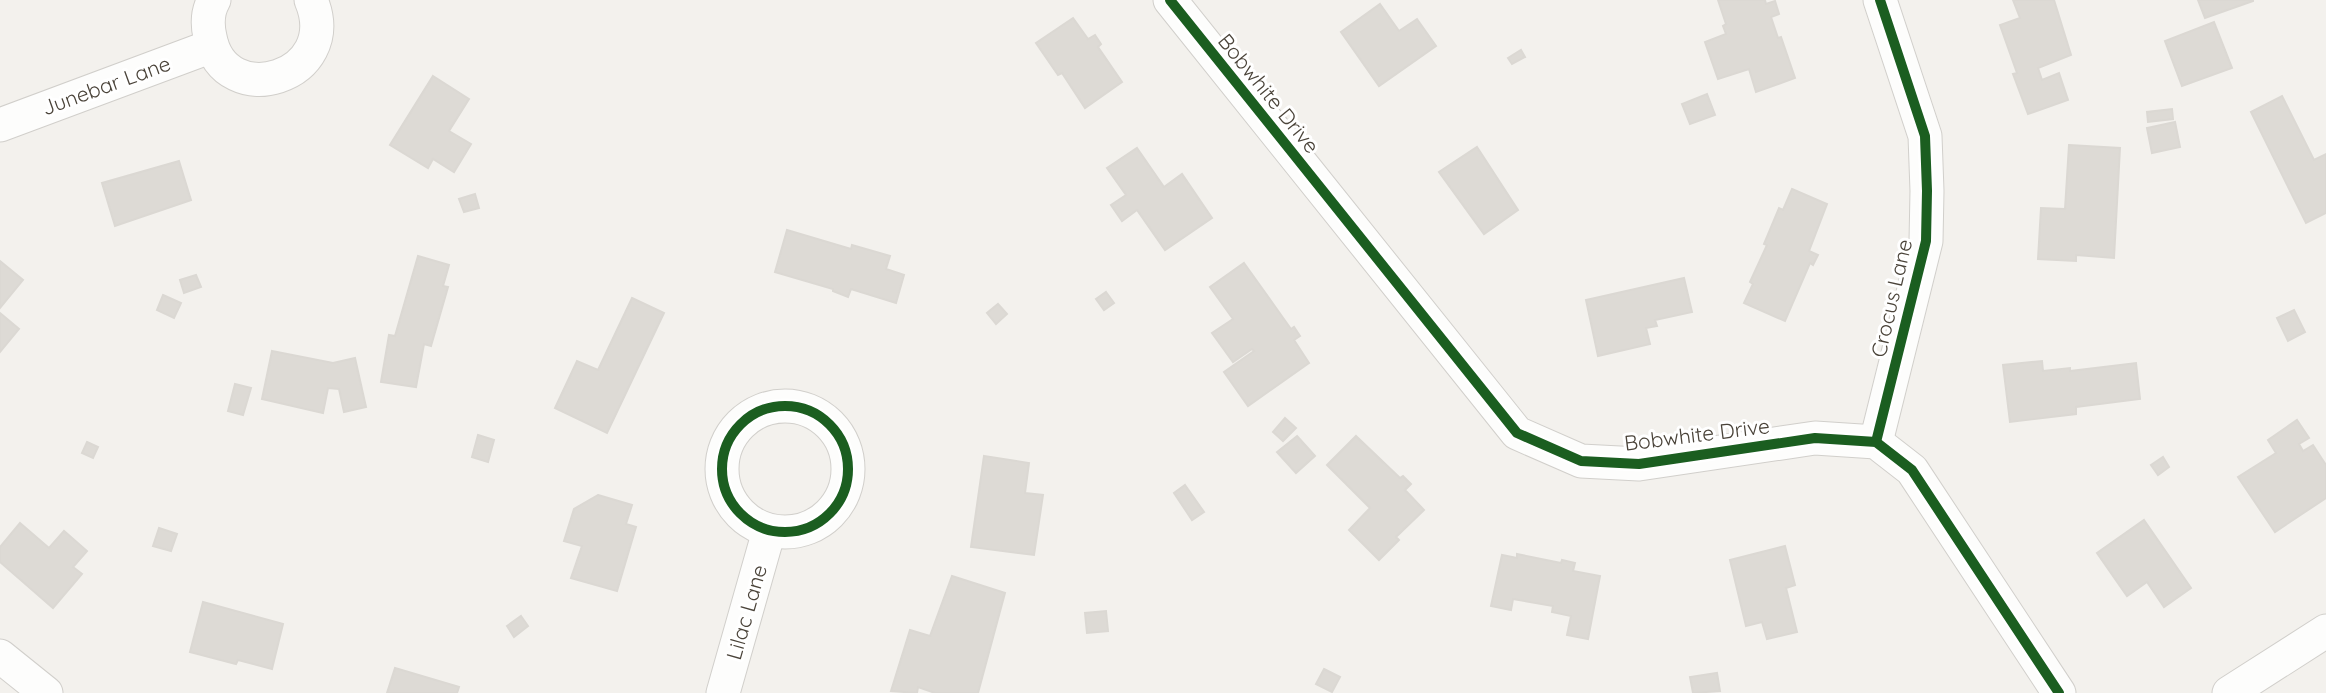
<svg xmlns="http://www.w3.org/2000/svg" width="2326" height="693" viewBox="0 0 2326 693" font-family="Quicksand,sans-serif">
	<style>
		.building { fill: #dddad5; stroke: #dbd8d3; stroke-width: 2 }
		.lines { fill: none; stroke-linecap: round; stroke-linejoin: round }
		.minor-casing { stroke: #d1cfcb; stroke-width: 35 }
		.minor { stroke: #fdfdfc; stroke-width: 33 }
		.cycleway-casing { stroke: #fff; stroke-width: 15 }
		.cycleway { stroke: #1b5e20; stroke-width: 10 }
		.labels { text-anchor: middle; dominant-baseline: central; stroke-width: 6; stroke-linejoin: round; paint-order: stroke }
		.street-label { font-size: 21px; fill: #4a4339; stroke: #fff }
	</style>
	<rect width="100%" height="100%" fill="#f3f1ed"/>
	<!-- building -->
	<g class="building">
		<polygon points="1718,0 1765,0 1766,4 1775,1 1779,14 1771,17 1778,38 1781,37 1795,78 1756,92 1749,69 1718,79 1705,42 1726,34 1723,26 1726,24"/>
		<polygon points="2013,0 2054,0 2071,55 2038,68 2042,80 2059,73 2068,100 2028,114 2013,74 2017,73 2000,25 2020,18"/>
		<polygon points="2198,0 2253,0 2253,1 2205,18"/>
		<polygon points="1380,4 1399,31 1417,19 1436,46 1379,86 1341,32"/>
		<polygon points="1073,18 1088,39 1095,35 1101,44 1098,47 1122,82 1085,108 1062,73 1058,75 1036,43"/>
		<polygon points="2214,22 2232,68 2182,86 2165,41"/>
		<polygon points="1521,50 1525,57 1512,64 1508,58"/>
		<polygon points="433,76 469,99 449,131 471,144 454,172 433,159 428,168 390,145"/>
		<polygon points="1707,94 1715,115 1690,124 1682,104"/>
		<polygon points="2282,96 2314,160 2326,154 2326,213 2306,223 2251,112"/>
		<polygon points="2172,109 2173,119 2148,122 2147,112"/>
		<polygon points="2175,122 2180,147 2152,153 2147,128"/>
		<polygon points="2069,145 2120,148 2114,258 2076,255 2076,261 2038,259 2041,208 2065,209"/>
		<polygon points="1477,147 1518,210 1484,234 1439,172"/>
		<polygon points="1137,148 1164,187 1182,174 1212,218 1165,250 1137,210 1122,221 1111,205 1126,195 1107,168"/>
		<polygon points="179,161 191,200 115,226 102,183"/>
		<polygon points="1792,189 1827,204 1809,251 1818,255 1813,265 1810,263 1785,321 1744,303 1753,284 1750,282 1767,245 1764,244 1779,208 1783,210"/>
		<polygon points="475,194 479,208 464,212 459,199"/>
		<polygon points="787,230 851,249 852,245 890,256 886,269 904,275 896,303 851,289 848,297 833,291 833,289 775,272"/>
		<polygon points="418,256 449,265 443,286 448,287 431,346 424,344 416,387 381,382 389,335 395,336"/>
		<polygon points="0,261 23,280 0,308"/>
		<polygon points="1244,263 1291,329 1294,327 1300,336 1294,340 1309,363 1248,406 1224,372 1254,351 1252,349 1233,362 1212,333 1233,319 1210,287"/>
		<polygon points="196,275 201,287 184,293 180,280"/>
		<polygon points="1684,278 1692,312 1655,320 1657,326 1646,328 1650,344 1598,356 1586,300"/>
		<polygon points="1106,292 1114,303 1104,310 1096,299"/>
		<polygon points="163,295 181,303 174,318 157,310"/>
		<polygon points="632,298 664,313 607,433 555,408 577,361 598,370"/>
		<polygon points="998,304 1007,314 996,324 987,313"/>
		<polygon points="2294,310 2305,332 2288,341 2277,318"/>
		<polygon points="0,313 19,329 0,352"/>
		<polygon points="272,351 333,363 355,358 366,407 344,412 339,389 328,388 323,413 262,399"/>
		<polygon points="2042,361 2043,371 2070,368 2070,371 2136,363 2140,399 2076,407 2076,414 2010,422 2003,365"/>
		<polygon points="235,384 251,388 243,415 228,411"/>
		<polygon points="1285,418 1296,428 1283,441 1273,432"/>
		<polygon points="2297,420 2309,438 2299,444 2303,451 2313,445 2326,465 2326,498 2275,532 2238,477 2276,453 2268,440"/>
		<polygon points="478,435 494,440 488,462 472,457"/>
		<polygon points="1297,436 1315,456 1296,473 1277,452"/>
		<polygon points="1356,436 1400,478 1403,476 1411,484 1405,490 1424,510 1396,537 1399,540 1379,560 1349,530 1370,508 1327,465"/>
		<polygon points="87,442 98,447 93,458 82,453"/>
		<polygon points="984,456 1029,463 1025,493 1043,495 1034,555 971,547"/>
		<polygon points="2163,457 2169,467 2158,475 2151,465"/>
		<polygon points="1185,485 1204,512 1192,520 1174,493"/>
		<polygon points="598,495 632,505 626,524 636,527 617,591 571,578 582,546 564,541 574,509"/>
		<polygon points="2144,520 2191,588 2164,607 2147,582 2127,596 2097,553"/>
		<polygon points="20,523 49,548 64,531 87,551 73,567 82,574 53,608 0,562 0,547"/>
		<polygon points="159,528 177,534 171,551 153,546"/>
		<polygon points="1785,546 1795,585 1786,588 1797,632 1767,639 1762,622 1746,626 1730,560"/>
		<polygon points="1517,554 1561,563 1562,560 1575,563 1573,571 1600,576 1588,639 1567,635 1571,616 1552,612 1553,606 1513,599 1511,610 1491,606 1502,555 1517,558"/>
		<polygon points="952,576 1005,593 978,693 935,693 918,687 917,693 891,691 910,630 930,636"/>
		<polygon points="203,602 283,624 272,669 238,660 236,664 190,652"/>
		<polygon points="1106,611 1108,631 1087,633 1085,613"/>
		<polygon points="521,616 528,626 514,637 507,626"/>
		<polygon points="395,668 459,687 457,693 387,693"/>
		<polygon points="1324,669 1340,677 1332,692 1316,684"/>
		<polygon points="1717,673 1720,691 1693,693 1690,677"/>
	</g>
	<g class="lines">
		<defs>
			<g id="minor">
				<path d="M214,0C207,12 207,24 210,37C224,113 344,78 311,0"/>
				<polyline points="1170,0 1517,433 1581,461 1639,464 1815,438 1876,442 1912,470 2059,693"/>
				<polyline points="0,125 212,46"/>
				<circle cx="785" cy="469" r="63"/>
				<polyline points="1876,442 1926,241 1927,191 1925,136 1880,0"/>
				<polyline points="0,656 46,693"/>
				<polyline points="723,693 769,531"/>
				<polyline points="2229,693 2326,631"/>
			</g>
		</defs>
		<!-- minor casing -->
		<use href="#minor" class="minor-casing"/>
		<!-- minor -->
		<use href="#minor" class="minor"/>
		<defs>
			<g id="cycleway">
				<polyline points="1170,0 1517,433 1581,461 1639,464 1815,438 1876,442 1912,470 2059,693"/>
				<circle cx="785" cy="469" r="63"/>
				<polyline points="1876,442 1926,241 1927,191 1925,136 1880,0"/>
			</g>
		</defs>
		<!-- cycleway casing -->
		<use href="#cycleway" class="cycleway-casing"/>
		<!-- cycleway -->
		<use href="#cycleway" class="cycleway"/>
	</g>
	<g class="labels">
		<!-- street labels -->
		<g class="street-label">
			<text transform="translate(106 85) rotate(-20)">Junebar Lane</text>
			<text transform="translate(1269 93) rotate(51)">Bobwhite Drive</text>
			<text transform="translate(1891 298) rotate(-77)">Crocus Lane</text>
			<text transform="translate(1697 434) rotate(-7)">Bobwhite Drive</text>
			<text transform="translate(746 612) rotate(-74)">Lilac Lane</text>
		</g>
	</g>
</svg>
